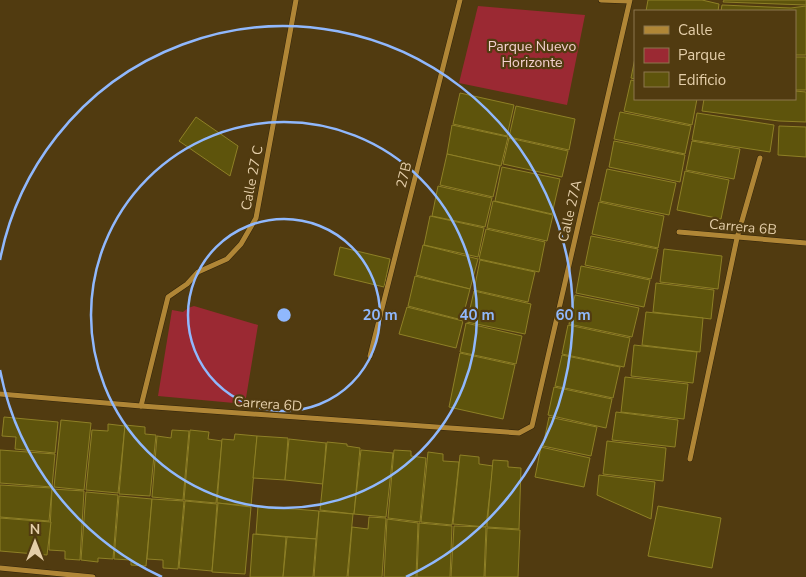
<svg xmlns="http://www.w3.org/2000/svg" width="806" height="577" viewBox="0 0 806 577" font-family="'Nunito Sans',sans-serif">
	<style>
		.green { fill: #9b2933 }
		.building { fill: #5e540c; stroke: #8e8026 }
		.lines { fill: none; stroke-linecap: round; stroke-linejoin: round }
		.minor-casing { stroke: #31240b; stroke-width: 6 }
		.minor { stroke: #b08636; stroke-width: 5 }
		.ring { fill: none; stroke: #90b8fd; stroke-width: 2.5 }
		.labels { text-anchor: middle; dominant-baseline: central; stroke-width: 4.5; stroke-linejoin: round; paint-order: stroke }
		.park-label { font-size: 14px; fill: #f4d1cf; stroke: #513b10 }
		.street-label { font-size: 14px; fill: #e4cea9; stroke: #513b10 }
		.centre { fill: #90b8fd; stroke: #513b10; stroke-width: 2.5 }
		.ring-label { font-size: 15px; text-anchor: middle; font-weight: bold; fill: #90b8fd; stroke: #513b10; stroke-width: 4.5; stroke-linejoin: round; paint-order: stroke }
	</style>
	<rect width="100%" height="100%" fill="#513b10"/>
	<!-- green -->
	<g class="green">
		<polygon points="478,6 585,15 567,105 459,83"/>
		<polygon points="194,306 258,325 245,404 158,396 172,310 183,312 188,308"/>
	</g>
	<!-- building -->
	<g class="building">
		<polygon points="648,0 702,0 719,4 718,11 646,11"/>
		<polygon points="724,0 806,0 806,5 723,2"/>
		<polygon points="722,5 791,8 806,6 806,55 795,55 795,11 721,11"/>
		<rect x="795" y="57" width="11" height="33"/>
		<polygon points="635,58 635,79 631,78"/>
		<polygon points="631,80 635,81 635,99 697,99 692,125 624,111"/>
		<polygon points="795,91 806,92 806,122 779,121 702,111 704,99 795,99"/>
		<polygon points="460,93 514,105 507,136 453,124"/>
		<polygon points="516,106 575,119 569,150 509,137"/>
		<polygon points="620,112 691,126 685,154 614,139"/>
		<polygon points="697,113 774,125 770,152 692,140"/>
		<polygon points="196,117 238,146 230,176 179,141"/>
		<polygon points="452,125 508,137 501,166 447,154"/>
		<polygon points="779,126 806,127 806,157 778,155"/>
		<polygon points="509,138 568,151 562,177 503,164"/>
		<polygon points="614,141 685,155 680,182 609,167"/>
		<polygon points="692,141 740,149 734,179 686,170"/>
		<polygon points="447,154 500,166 493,197 440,185"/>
		<polygon points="502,167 560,179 552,214 495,201"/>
		<polygon points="607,169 676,183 669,215 600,201"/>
		<polygon points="685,171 729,180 721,219 677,210"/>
		<polygon points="438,186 492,198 485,227 432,216"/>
		<polygon points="493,201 553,215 547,241 487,228"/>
		<polygon points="599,202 664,216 658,248 592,234"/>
		<polygon points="430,216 484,228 478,257 424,245"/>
		<polygon points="486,229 545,242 539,272 479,259"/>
		<polygon points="591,236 658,249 651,279 585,265"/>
		<polygon points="423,245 478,259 470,289 416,275"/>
		<polygon points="340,247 390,259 384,287 334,275"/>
		<polygon points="664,249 722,256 718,289 660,282"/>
		<polygon points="480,260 535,272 528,302 474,290"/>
		<polygon points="581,266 650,280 644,307 576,293"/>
		<polygon points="415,276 470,289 462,320 408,306"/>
		<polygon points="656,283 714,290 711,319 653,312"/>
		<polygon points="474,291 531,304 525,334 467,322"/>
		<polygon points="575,295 639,308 632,337 569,324"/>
		<polygon points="407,307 463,321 456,348 399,334"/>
		<polygon points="646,312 703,318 700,352 642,345"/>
		<polygon points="466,323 522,336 516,364 460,352"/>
		<polygon points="568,325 630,338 624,367 562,354"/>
		<polygon points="634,345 697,352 693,383 631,376"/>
		<polygon points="460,353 515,365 503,419 449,407"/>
		<polygon points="562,355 620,367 613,398 555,386"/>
		<polygon points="625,377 688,384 684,419 621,412"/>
		<polygon points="554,387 612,399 606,428 548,415"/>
		<polygon points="616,412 678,420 675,447 612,440"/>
		<polygon points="4,417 58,422 55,453 15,449 16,437 2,436"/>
		<polygon points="549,417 597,427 591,456 543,446"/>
		<polygon points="61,420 91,423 84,490 54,487"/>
		<polygon points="108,424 125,426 118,493 86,490 92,430 108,431"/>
		<polygon points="125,425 145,427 145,434 156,435 150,496 119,494"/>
		<polygon points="172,430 189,431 183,500 152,497 157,436 171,438"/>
		<polygon points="190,430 209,432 208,439 222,441 216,503 184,500"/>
		<polygon points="235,434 257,436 251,506 217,503 222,439 234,440"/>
		<polygon points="257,436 288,438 285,480 253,478"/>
		<polygon points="289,439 326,443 323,484 285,480"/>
		<polygon points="607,441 666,448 663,481 603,474"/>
		<polygon points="327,442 347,444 347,446 360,448 354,514 320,510"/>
		<polygon points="541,447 590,458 584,487 535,477"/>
		<polygon points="0,450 55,454 52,487 0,483"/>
		<polygon points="361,450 393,453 386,517 354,514"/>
		<polygon points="394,450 411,451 411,456 426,458 420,522 388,518"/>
		<polygon points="428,452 443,454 443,461 459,462 452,525 421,522"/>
		<polygon points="460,455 479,457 479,464 493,466 486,527 453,524"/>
		<polygon points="493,460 508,461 508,467 521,468 519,529 487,527"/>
		<polygon points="599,475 655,482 651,519 597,495"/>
		<polygon points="0,485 52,488 49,521 0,517"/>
		<polygon points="52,489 84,491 80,560 65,559 65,551 49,550"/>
		<polygon points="86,492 118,495 113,559 98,558 98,562 81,560"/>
		<polygon points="119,496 152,499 146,566 131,565 131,560 114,559"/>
		<polygon points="152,499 184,501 178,569 163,568 163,560 147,559"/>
		<polygon points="185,501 217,504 212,571 179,568"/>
		<polygon points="218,503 251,507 245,574 212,572"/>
		<polygon points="258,506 319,511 316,539 256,534"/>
		<polygon points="658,506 721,518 712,568 648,556"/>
		<polygon points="319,511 353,514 347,577 314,577"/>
		<polygon points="369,517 386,518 382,577 348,577 352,527 368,529"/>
		<polygon points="0,518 51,522 47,555 0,551"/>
		<polygon points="387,519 418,523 416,577 384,577"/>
		<polygon points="419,523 452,526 450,577 417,577"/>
		<polygon points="454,526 486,527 484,577 451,577"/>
		<polygon points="487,528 520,530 518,577 485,577"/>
		<polygon points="253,534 286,537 283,577 250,577"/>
		<polygon points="287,537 316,539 313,577 283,577"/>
	</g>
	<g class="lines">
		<defs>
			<g id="minor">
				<polyline points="601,0 629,1"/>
				<polyline points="679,232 806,243"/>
				<polyline points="370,356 460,0"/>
				<polyline points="0,394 141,406 519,433 532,426 630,0"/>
				<polyline points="141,406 168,297 187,284 198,272 227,259 241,244 256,218 296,0"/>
				<polyline points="690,459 737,238 760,158"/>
				<polyline points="0,568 93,577"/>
			</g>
		</defs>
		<!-- minor casing -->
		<use href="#minor" class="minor-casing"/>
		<!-- minor -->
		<use href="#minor" class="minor"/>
	</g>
	<!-- distance rings -->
	<g class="ring">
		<circle cx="284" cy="315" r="96"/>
		<circle cx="284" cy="315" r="193"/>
		<path d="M162 577A289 289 0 0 1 0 370M0 260A289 289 0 1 1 406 577"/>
	</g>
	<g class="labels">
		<!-- park labels -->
		<g class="park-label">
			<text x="532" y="46">Parque Nuevo<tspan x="532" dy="16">Horizonte</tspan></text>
		</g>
		<!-- street labels -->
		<g class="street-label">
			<text transform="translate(404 175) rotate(-76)">27B</text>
			<text transform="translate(252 178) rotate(-79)">Calle 27 C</text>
			<text transform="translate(570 211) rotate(-77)">Calle 27A</text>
			<text transform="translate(743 227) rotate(5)">Carrera 6B</text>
			<text transform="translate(268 404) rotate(4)">Carrera 6D</text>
		</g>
	</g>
	<circle cx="284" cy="315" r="8" class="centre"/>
	<g class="ring-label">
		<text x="380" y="320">20 m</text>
		<text x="477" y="320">40 m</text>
		<text x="573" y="320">60 m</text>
	</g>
	<!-- legend -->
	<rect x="634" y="10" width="162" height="90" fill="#513b10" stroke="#8c764d"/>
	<rect x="644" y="26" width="25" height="8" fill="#b08636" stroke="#8c764d"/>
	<text x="678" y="35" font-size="15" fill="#e4cea9">Calle</text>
	<rect x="644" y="48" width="25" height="15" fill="#9b2933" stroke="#8c764d"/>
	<text x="678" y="60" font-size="15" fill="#e4cea9">Parque</text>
	<rect x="644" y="72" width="25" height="15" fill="#5e540c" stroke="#8c764d"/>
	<text x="678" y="85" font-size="15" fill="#e4cea9">Edificio</text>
	<!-- north arrow -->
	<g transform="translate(35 542)" stroke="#513b10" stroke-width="4" paint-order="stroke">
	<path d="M0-4L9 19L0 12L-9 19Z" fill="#e4cea9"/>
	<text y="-8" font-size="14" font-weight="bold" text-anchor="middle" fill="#e4cea9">N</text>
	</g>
</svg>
